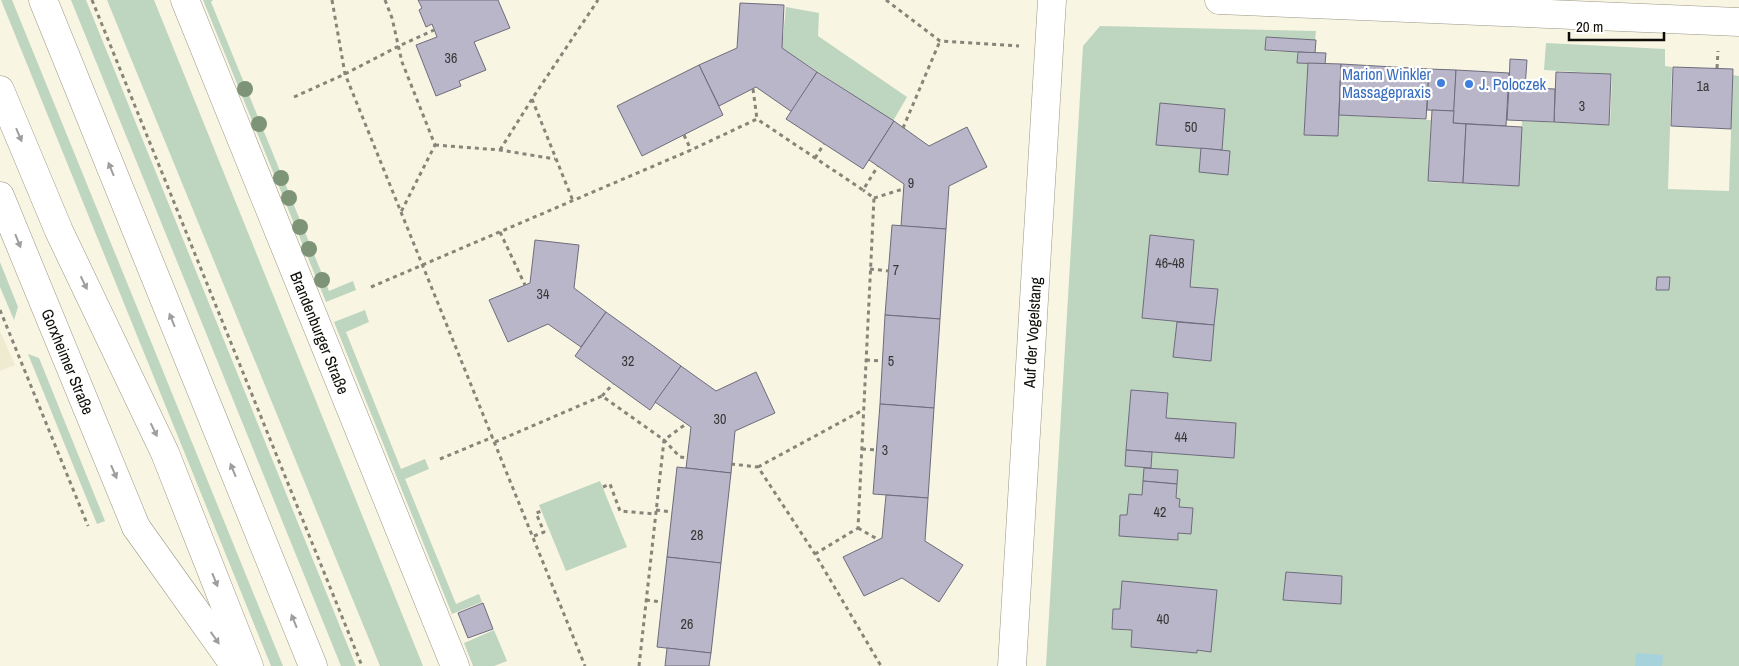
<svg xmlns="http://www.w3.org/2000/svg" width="1739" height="666" viewBox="0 0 1739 666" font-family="'Archivo Narrow',sans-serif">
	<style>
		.built { fill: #efebd1 }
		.green { fill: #bed5bf }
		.water { fill: #a6d2dc }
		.building { fill: #b8b6c8; stroke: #6e6c7c }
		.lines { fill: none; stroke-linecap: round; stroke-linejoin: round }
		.minor-casing { stroke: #999685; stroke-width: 29 }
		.trunk-casing { stroke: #999685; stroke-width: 29 }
		.path { stroke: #878579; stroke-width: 3; stroke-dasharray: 4 4; stroke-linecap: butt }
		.minor { stroke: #fff; stroke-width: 28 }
		.trunk { stroke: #fff; stroke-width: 28 }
		.tree { fill: #7d9477 }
		.oneway { fill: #9f9e9c }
		.shop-dot { fill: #3f7fe0; stroke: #fff; stroke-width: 2 }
		.labels { text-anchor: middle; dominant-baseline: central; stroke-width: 4.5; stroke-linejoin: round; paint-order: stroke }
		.number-label { font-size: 14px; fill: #383737 }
		.shop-label { font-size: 16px; fill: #366cbe; stroke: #fff; text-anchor: end }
		.street-label { font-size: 16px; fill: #0e0d07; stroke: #fff }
	</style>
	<rect width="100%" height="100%" fill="#f8f5e3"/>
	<!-- built -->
	<polygon class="built" points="0,331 15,365 0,371"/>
	<!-- green -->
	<g class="green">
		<polygon points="1,0 12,0 283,666 271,666"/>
		<polygon points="71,0 86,0 356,666 341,666"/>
		<polygon points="107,0 154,0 423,666 380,666"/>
		<polygon points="203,0 213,0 211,2 329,291 353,281 356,290 326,302"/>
		<polygon points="786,7 819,13 818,36 907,97 893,121 782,48"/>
		<polygon points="1100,26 1316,31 1315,40 1265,37 1265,51 1297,52 1297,62 1308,63 1304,134 1339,115 1431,120 1428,182 1519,186 1522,121 1610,125 1612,74 1544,70 1546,43 1665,49 1665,66 1672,67 1668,189 1729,191 1733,75 1739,76 1739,666 1046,666 1083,46"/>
		<polygon points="0,262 18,307 14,320 0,287"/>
		<polygon points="365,310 369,322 346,332 401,469 425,459 429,469 405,479 456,604 479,594 482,602 452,614 334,322"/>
		<polygon points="28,354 39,358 105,521 97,524"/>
		<polygon points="600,481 627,547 566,571 539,505"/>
		<polygon points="494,630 507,661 494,666 473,666 464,643"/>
	</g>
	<!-- water -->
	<polygon class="water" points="1636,653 1663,655 1662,666 1635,666"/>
	<!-- building -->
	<g class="building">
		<polygon points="418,0 498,0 510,28 474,42 486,70 459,81 461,86 436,96 416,45 437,37 432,24 426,27 419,10 422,8"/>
		<polygon points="740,3 784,5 782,48 817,72 792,112 756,87 719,106 699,65 737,48"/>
		<polygon points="1266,37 1316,40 1315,53 1265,50"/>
		<polygon points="1298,52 1326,53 1325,64 1297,63"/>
		<polygon points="1510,59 1527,60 1525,88 1509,87"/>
		<polygon points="1308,63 1341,64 1338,136 1304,135"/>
		<polygon points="1341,64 1429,69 1426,119 1339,115"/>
		<polygon points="699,65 723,115 642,156 617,106"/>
		<polygon points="1673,67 1733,69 1731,129 1671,126"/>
		<polygon points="1429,69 1456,70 1454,111 1427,110"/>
		<polygon points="1456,70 1509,73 1506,126 1453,123"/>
		<polygon points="817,72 894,121 863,169 786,119"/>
		<polygon points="1556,72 1611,74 1609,125 1554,122"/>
		<polygon points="1509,87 1555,89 1554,122 1507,120"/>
		<polygon points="1160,103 1225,109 1222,150 1156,145"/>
		<polygon points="1432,110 1454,111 1453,123 1466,124 1463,183 1428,181"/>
		<polygon points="894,121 929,146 967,127 987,167 949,186 946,229 901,226 904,184 869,160"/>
		<polygon points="1466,124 1522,127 1519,186 1463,183"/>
		<polygon points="1201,148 1230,151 1228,175 1199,172"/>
		<polygon points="892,225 946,229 940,319 885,315"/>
		<polygon points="1150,235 1194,240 1190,287 1218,289 1214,325 1142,318"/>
		<polygon points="535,240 579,245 574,288 606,312 581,347 548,324 508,342 489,300 530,283"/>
		<polygon points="1657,277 1670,277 1669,290 1656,290"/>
		<polygon points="606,312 681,366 650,410 575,356"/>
		<polygon points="885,315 940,319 934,408 880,404"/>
		<polygon points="1177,322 1214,325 1211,361 1173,357"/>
		<polygon points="681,366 716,391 756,372 775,413 735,431 731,473 686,468 691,427 655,402"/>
		<polygon points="1131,390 1168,393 1166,418 1236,423 1234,458 1126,450"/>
		<polygon points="880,404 934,408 928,498 873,494"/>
		<polygon points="1126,450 1152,452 1151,468 1125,466"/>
		<polygon points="677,467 731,473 721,563 667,557"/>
		<polygon points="1144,468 1178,470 1177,484 1143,481"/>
		<polygon points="1143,481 1177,484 1176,498 1180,499 1179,507 1193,508 1191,534 1178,533 1178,540 1119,536 1120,515 1127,515 1129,494 1142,495"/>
		<polygon points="886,495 928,498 925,541 963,565 939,602 902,578 864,596 843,557 882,538"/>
		<polygon points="667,557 721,563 711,653 657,647"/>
		<polygon points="1286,572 1342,576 1341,604 1283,600"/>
		<polygon points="1122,581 1217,590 1211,652 1197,650 1197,653 1131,647 1132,630 1112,629 1113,609 1120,609"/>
		<polygon points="483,603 493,629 468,638 458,613"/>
		<polygon points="667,648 711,653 709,666 665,666"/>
	</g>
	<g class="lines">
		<defs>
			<g id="minor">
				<path id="s1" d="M185,0L455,666"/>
				<polyline points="1219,0 1739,22"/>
				<path id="s2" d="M0,196L136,527"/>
				<path id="s3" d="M1012,666L1052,0"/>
			</g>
			<g id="trunk">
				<polyline points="43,0 313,666"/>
				<polyline points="0,90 59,231 165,453 249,666"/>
				<polyline points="136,527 235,666"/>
			</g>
		</defs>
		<!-- minor casing -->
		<use href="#minor" class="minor-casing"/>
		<!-- trunk casing -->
		<use href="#trunk" class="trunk-casing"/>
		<!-- path -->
		<g class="path">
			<polyline points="92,0 362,666"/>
			<polyline points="332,0 345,74 585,666"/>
			<polyline points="385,0 392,18 402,62 435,145 401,212"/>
			<polyline points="886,0 940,41 1019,46"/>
			<polyline points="1717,68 1718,51"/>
			<polyline points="753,89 757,119"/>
			<polyline points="294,97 345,74 399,46 434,30"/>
			<polyline points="532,99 573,201"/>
			<polyline points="903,128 940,41"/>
			<polyline points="684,135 691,150"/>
			<polyline points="435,145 500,150 555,159"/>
			<polyline points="500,150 532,99 598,0"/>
			<polyline points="815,158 824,144"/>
			<polyline points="874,198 903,189"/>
			<polyline points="500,232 525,285"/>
			<polyline points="870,269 889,271"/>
			<polyline points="371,287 691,150 757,119 863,190 878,166"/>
			<polyline points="0,310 88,526"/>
			<polyline points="866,360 882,361"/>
			<polyline points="602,396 613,384"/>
			<polyline points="495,442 602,396 664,440 680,457 687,458"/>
			<polyline points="862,449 876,450"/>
			<polyline points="440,459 493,437"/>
			<polyline points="731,464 758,467 815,554 881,666"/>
			<polyline points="758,467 863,410"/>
			<polyline points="603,487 610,484 620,511 655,514"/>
			<polyline points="656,510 672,512"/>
			<polyline points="858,528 879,540"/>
			<polyline points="534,536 544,532 536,513 542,511"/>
			<polyline points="815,554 858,528 874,198 863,190"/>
			<polyline points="646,600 661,602"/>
			<polyline points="639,666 664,440 686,424"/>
		</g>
		<!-- minor -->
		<use href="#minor" class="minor"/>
		<!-- trunk -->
		<use href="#trunk" class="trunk"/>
	</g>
	<!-- trees -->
	<g class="tree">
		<circle cx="245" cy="89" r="8"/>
		<circle cx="259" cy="124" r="8"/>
		<circle cx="281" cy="178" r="8"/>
		<circle cx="289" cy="198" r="8"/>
		<circle cx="300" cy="227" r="8"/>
		<circle cx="309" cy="249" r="8"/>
		<circle cx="322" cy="280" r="8"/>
	</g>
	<!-- one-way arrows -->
	<defs><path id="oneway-solid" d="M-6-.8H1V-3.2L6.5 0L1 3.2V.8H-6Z" transform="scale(1.25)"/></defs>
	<g class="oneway">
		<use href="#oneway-solid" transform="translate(19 135) rotate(67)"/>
		<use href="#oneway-solid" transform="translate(111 169) rotate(-112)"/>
		<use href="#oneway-solid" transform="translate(18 241) rotate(68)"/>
		<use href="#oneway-solid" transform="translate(84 283) rotate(64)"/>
		<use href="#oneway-solid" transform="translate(172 320) rotate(-112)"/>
		<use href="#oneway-solid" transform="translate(154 430) rotate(64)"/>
		<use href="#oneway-solid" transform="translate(233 470) rotate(-112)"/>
		<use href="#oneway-solid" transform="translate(114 472) rotate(67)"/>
		<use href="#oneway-solid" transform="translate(215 580) rotate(68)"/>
		<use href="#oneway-solid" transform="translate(294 621) rotate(-112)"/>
		<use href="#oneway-solid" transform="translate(215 638) rotate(55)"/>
	</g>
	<!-- markers -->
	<g class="shop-dot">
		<circle cx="1441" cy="83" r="5"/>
		<circle cx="1469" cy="84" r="5"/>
	</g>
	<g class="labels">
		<!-- number labels -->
		<g class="number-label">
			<text x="451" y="58">36</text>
			<text x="1703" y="86">1a</text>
			<text x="1582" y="106">3</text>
			<text x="1191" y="127">50</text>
			<text x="911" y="183">9</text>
			<text x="1170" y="263">46-48</text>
			<text x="896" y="270">7</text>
			<text x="543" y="294">34</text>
			<text x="628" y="361">32</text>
			<text x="891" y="361">5</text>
			<text x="720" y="419">30</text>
			<text x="1181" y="437">44</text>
			<text x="885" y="450">3</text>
			<text x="1160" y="512">42</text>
			<text x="697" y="535">28</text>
			<text x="1163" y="619">40</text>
			<text x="687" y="624">26</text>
		</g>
		<!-- shop labels -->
		<g class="shop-label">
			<text x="1431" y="74">Marion Winkler<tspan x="1431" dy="18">Massagepraxis</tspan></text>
			<text x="1479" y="84" text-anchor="start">J. Poloczek</text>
		</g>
		<!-- street labels -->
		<g class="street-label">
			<text stroke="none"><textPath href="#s1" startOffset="359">Brandenburger Straße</textPath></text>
			<text stroke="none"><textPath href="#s3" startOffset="334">Auf der Vogelstang</textPath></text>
			<text stroke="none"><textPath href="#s2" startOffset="179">Gorxheimer Straße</textPath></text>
		</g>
	</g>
	<!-- scale -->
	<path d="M1569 32v8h95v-8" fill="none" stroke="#0e0d07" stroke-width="2.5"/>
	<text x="1576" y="32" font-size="15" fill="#0e0d07" stroke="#ffffff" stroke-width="4" paint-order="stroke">20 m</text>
</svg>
